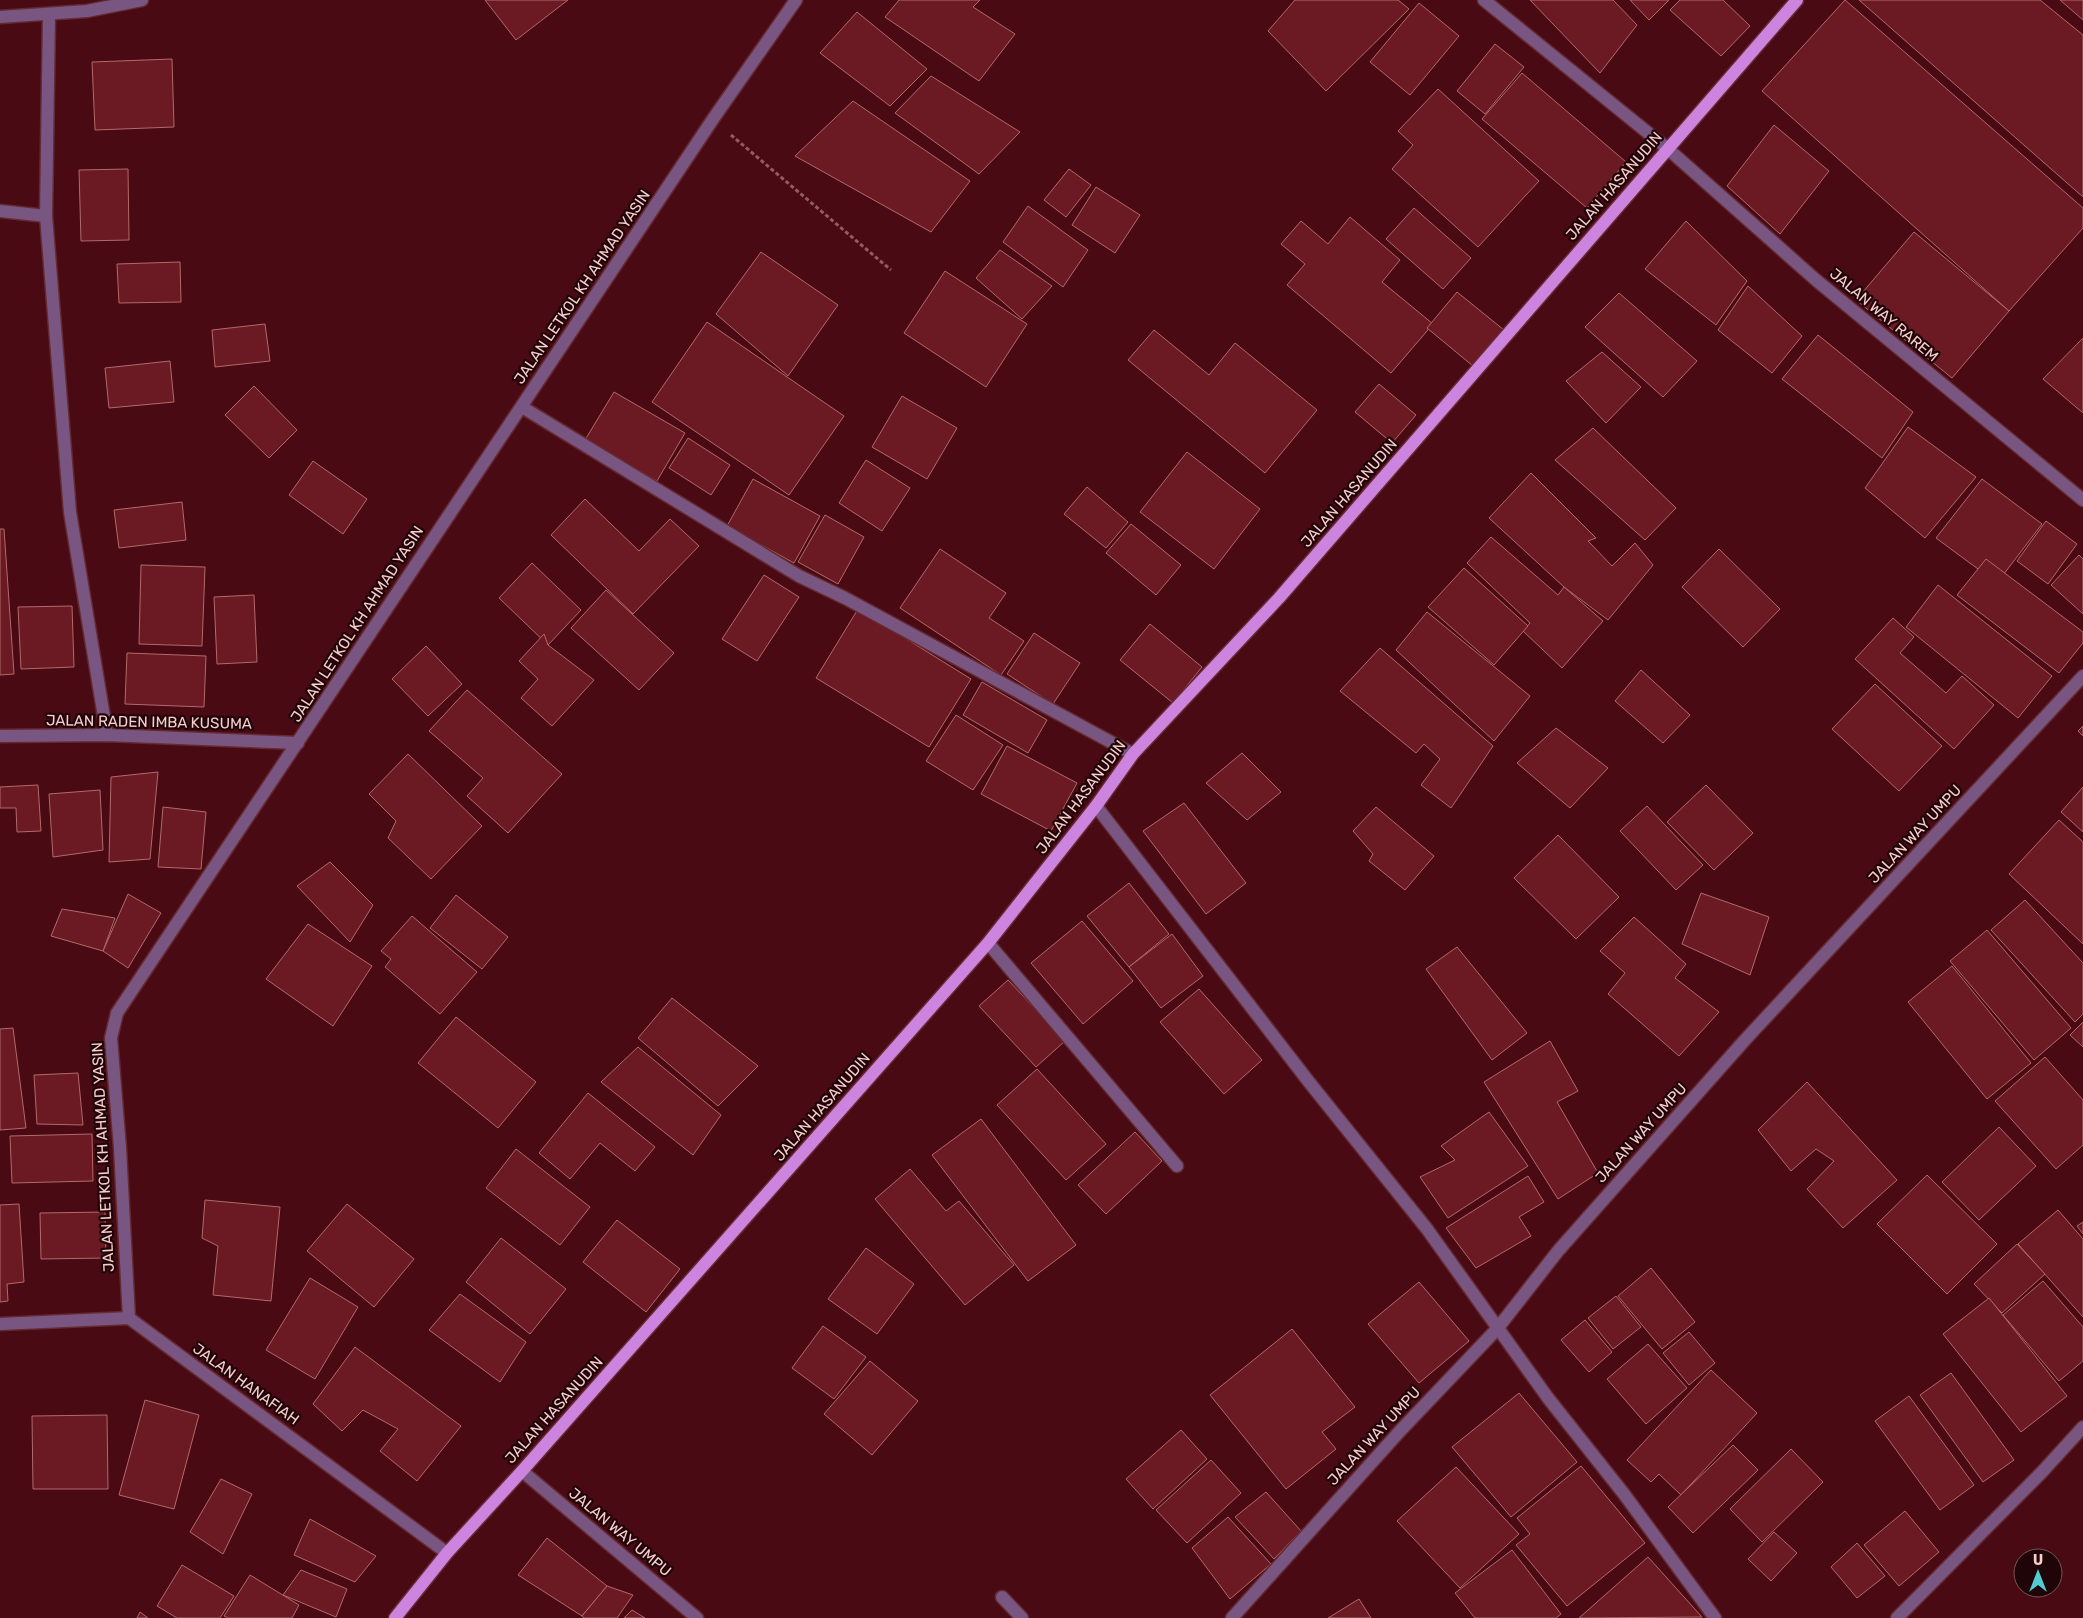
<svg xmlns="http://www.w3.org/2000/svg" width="2083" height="1618" viewBox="0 0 2083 1618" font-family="Rubik,sans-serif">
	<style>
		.building { fill: #6b1923; stroke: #b26a6b }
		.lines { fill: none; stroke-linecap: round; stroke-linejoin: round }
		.minor-casing { stroke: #652931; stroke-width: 15 }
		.major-casing { stroke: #652931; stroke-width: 15 }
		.path { stroke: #925c61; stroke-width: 3; stroke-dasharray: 4 2.5; stroke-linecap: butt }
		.minor { stroke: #795682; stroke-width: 12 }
		.major { stroke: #cc84df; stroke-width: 12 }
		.labels { text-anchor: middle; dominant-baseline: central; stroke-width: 4.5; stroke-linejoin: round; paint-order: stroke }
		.street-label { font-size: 15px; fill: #f7cecd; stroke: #1f0507 }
	</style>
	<rect width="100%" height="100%" fill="#490a13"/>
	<!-- building -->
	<g class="building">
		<polygon points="485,0 568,0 516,40"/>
		<polygon points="899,0 980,0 973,7 1015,34 979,81 885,17"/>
		<polygon points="1295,0 1398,0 1409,9 1326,91 1268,31"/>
		<polygon points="1530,0 1613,0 1637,25 1600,73"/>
		<polygon points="1630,0 1669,0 1649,20"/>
		<polygon points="1680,0 1723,0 1750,26 1721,56 1670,10"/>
		<polygon points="1845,0 2083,208 2083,228 2009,311 1762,91"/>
		<polygon points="1859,0 2040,0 2083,35 2083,197"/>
		<polygon points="2060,0 2083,0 2083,20"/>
		<polygon points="1419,3 1459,36 1410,95 1370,62"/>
		<polygon points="857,12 927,69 890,106 820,53"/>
		<polygon points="1495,44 1524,67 1485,114 1457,91"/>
		<polygon points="172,59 174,127 95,130 92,62"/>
		<polygon points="1522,73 1626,162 1587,208 1482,119"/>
		<polygon points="931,76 1020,132 979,174 895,113"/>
		<polygon points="1438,89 1539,181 1478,247 1392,169 1413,145 1398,131"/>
		<polygon points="853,101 970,181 931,232 795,156"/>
		<polygon points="1774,125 1829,171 1780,234 1727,186"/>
		<polygon points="128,169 129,240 81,241 79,170"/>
		<polygon points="1069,169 1091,185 1066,217 1044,200"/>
		<polygon points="1096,187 1140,215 1115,253 1072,225"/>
		<polygon points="1028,206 1088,250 1063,287 1003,242"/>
		<polygon points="1414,208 1471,258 1443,289 1386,239"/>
		<polygon points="1350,217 1400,260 1382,282 1433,324 1391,373 1287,285 1305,264 1281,244 1301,221 1328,244"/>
		<polygon points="1686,221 1747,281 1716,325 1645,269"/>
		<polygon points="1914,232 2009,311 1952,378 1856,300"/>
		<polygon points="1000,250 1052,286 1022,319 976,278"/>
		<polygon points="761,252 838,305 788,376 716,314"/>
		<polygon points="180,262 181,302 119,303 117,264"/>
		<polygon points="945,271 1027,324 986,387 904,333"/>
		<polygon points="1748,286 1802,336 1772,373 1718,330"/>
		<polygon points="1457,292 1504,330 1473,366 1427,328"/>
		<polygon points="1619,293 1697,361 1663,397 1585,327"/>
		<polygon points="707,322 844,416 789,495 652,402"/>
		<polygon points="265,324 270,361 215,367 212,330"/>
		<polygon points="1154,330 1209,375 1235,343 1317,410 1265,473 1128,360"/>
		<polygon points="1818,335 1913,412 1882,458 1782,379"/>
		<polygon points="2083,338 2083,413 2043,379"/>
		<polygon points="1602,352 1641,387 1606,423 1566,381"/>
		<polygon points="170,361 174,402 109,408 105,368"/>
		<polygon points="1379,384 1416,415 1392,443 1355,412"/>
		<polygon points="254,386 297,430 269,458 225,415"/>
		<polygon points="614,392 685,433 657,481 585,440"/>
		<polygon points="902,396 957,428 927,479 872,447"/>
		<polygon points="1908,427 1976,477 1925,538 1865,488"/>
		<polygon points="1593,428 1676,508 1645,540 1555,460"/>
		<polygon points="688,438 730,465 711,495 669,468"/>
		<polygon points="1187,452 1260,509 1214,569 1140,512"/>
		<polygon points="866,460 910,488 882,531 839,503"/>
		<polygon points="313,461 367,499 343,534 289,495"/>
		<polygon points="1531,473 1596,538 1588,541 1612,566 1635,543 1653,565 1608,620 1564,587 1489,518"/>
		<polygon points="753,479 820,516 794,563 727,526"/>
		<polygon points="1982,479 2042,524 1997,583 1936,538"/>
		<polygon points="1087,487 1128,522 1106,548 1064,514"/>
		<polygon points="585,499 639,551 670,519 699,546 633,614 551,535"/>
		<polygon points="182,502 186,540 119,548 114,510"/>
		<polygon points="825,515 864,537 838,584 798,562"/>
		<polygon points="2046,521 2077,544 2048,584 2017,561"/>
		<polygon points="1131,524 1181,565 1156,595 1106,553"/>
		<polygon points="0,529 4,529 14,674 0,675"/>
		<polygon points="1491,537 1558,595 1564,587 1603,621 1562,668 1523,631 1530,623 1467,563"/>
		<polygon points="940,549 1006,593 989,618 1024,641 1001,675 900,608"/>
		<polygon points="1719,549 1780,609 1743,647 1682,587"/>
		<polygon points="2079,555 2083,559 2083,614 2051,585"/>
		<polygon points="1986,559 2083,632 2083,643 2059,673 1957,595"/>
		<polygon points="532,563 581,610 548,645 499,598"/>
		<polygon points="141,565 205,567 202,646 139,644"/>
		<polygon points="1464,568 1528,626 1494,665 1428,607"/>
		<polygon points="764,575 799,597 757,661 722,639"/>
		<polygon points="1938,585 2052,676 2018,718 1906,627"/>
		<polygon points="606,590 674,653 639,690 571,628"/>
		<polygon points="254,595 257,662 217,664 214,597"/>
		<polygon points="72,606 74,667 21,669 18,607"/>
		<polygon points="858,609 971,679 929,747 816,678"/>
		<polygon points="1427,612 1530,696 1494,741 1396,650"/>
		<polygon points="1893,618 1914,637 1900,653 1946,693 1962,676 1994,705 1954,749 1855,659"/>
		<polygon points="1150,624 1202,667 1173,703 1120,660"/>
		<polygon points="1034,633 1080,663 1053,704 1007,674"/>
		<polygon points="544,634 548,645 594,680 552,726 521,698 538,679 519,661"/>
		<polygon points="426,646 462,684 428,716 392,679"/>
		<polygon points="1380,648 1493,746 1451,808 1421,785 1440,759 1424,744 1416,753 1340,691"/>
		<polygon points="127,653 206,656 204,707 125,704"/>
		<polygon points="1641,670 1690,715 1663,743 1615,701"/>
		<polygon points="982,682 1047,720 1028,753 963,715"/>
		<polygon points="1875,684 1942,746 1899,791 1832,729"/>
		<polygon points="467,690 562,774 508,833 467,796 483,778 429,731"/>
		<polygon points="956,715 1003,745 973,790 926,761"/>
		<polygon points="2083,726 2083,736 2078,731"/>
		<polygon points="1556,728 1608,768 1570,808 1517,763"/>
		<polygon points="1007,746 1077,783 1051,831 981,794"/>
		<polygon points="1242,753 1281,792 1247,820 1206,783"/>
		<polygon points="408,754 482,826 431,879 388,838 396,821 369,794"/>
		<polygon points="158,772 150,859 109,862 111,777"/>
		<polygon points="38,785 41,831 17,832 16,808 0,808 0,787"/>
		<polygon points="1706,785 1753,833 1714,870 1667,822"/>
		<polygon points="2083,787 2083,832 2061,812"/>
		<polygon points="100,790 103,850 53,857 49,794"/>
		<polygon points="1184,803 1246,883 1206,914 1143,831"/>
		<polygon points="1647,806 1703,865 1676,890 1620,831"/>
		<polygon points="163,807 206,812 201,869 158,867"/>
		<polygon points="1376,807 1434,856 1405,890 1369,861 1373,854 1353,831"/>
		<polygon points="2059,820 2083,842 2083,944 2009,874"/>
		<polygon points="1558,835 1619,897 1576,939 1514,878"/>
		<polygon points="330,862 373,905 350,942 297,886"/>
		<polygon points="1129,883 1169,934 1129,967 1087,916"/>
		<polygon points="1701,893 1769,917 1750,975 1682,944"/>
		<polygon points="128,894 161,913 128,968 103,951"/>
		<polygon points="456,895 508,937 482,969 430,928"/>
		<polygon points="2025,900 2083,963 2083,1014 2075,1022 1991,930"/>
		<polygon points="62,909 115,918 103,951 51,936"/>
		<polygon points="412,916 477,972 440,1014 385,967 391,959 381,951"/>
		<polygon points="1634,917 1686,964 1675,978 1719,1012 1679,1056 1608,994 1625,973 1600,951"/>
		<polygon points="1082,921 1133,981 1083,1024 1031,963"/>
		<polygon points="308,924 372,966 333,1026 266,979"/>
		<polygon points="1987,930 2071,1028 2034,1060 1950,961"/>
		<polygon points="1172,934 1203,976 1161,1008 1129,967"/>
		<polygon points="1457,947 1527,1033 1492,1060 1426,969"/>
		<polygon points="1952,966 2031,1063 1987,1099 1908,1002"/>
		<polygon points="1008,980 1065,1041 1036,1067 979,1006"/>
		<polygon points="1199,989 1262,1060 1224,1094 1160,1022"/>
		<polygon points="672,998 758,1066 718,1106 638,1038"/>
		<polygon points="456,1017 536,1082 498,1128 418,1063"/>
		<polygon points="2083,1022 2083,1047 2070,1035"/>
		<polygon points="13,1028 26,1128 0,1130 0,1029"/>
		<polygon points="1550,1041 1578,1091 1557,1102 1598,1173 1558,1199 1484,1082"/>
		<polygon points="638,1047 721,1115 693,1155 601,1082"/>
		<polygon points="2045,1057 2083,1100 2083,1145 2056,1169 1995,1101"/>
		<polygon points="1037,1069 1106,1144 1066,1180 997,1105"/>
		<polygon points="78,1073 83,1125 37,1124 34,1075"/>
		<polygon points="1807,1082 1897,1180 1843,1228 1807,1189 1834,1161 1816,1149 1791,1171 1758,1130"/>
		<polygon points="588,1093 655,1147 635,1171 600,1143 570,1179 539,1153"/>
		<polygon points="1489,1112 1528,1166 1448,1218 1420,1177 1455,1160 1441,1146"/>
		<polygon points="981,1119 1076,1245 1028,1281 932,1155"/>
		<polygon points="1999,1127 2036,1166 1979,1220 1942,1182"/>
		<polygon points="1135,1132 1162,1161 1106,1214 1078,1185"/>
		<polygon points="92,1134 93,1181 12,1183 10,1136"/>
		<polygon points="516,1149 590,1207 560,1245 486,1188"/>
		<polygon points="910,1169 946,1211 959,1201 1014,1265 965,1305 875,1199"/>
		<polygon points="1927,1175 1997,1244 1947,1294 1877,1224"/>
		<polygon points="1528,1176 1544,1202 1519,1217 1531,1236 1476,1268 1446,1228"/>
		<polygon points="205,1200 280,1207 271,1301 213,1295 218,1246 202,1238"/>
		<polygon points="19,1204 24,1282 7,1284 8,1301 0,1302 0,1205"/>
		<polygon points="347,1204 414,1259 374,1307 307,1251"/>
		<polygon points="2058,1210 2083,1239 2083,1317 2018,1244"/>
		<polygon points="105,1212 106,1258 41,1259 40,1213"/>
		<polygon points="617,1220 680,1269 646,1312 583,1262"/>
		<polygon points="2083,1222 2083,1234 2077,1226"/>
		<polygon points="501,1238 566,1289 530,1334 466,1282"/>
		<polygon points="2017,1244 2045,1274 2002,1313 1974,1284"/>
		<polygon points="866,1248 914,1284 877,1334 828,1299"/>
		<polygon points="1651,1268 1695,1322 1662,1349 1618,1296"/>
		<polygon points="310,1278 358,1307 315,1379 266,1350"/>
		<polygon points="2043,1281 2083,1327 2083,1361 2059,1381 2003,1315"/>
		<polygon points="1419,1282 1469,1341 1419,1383 1368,1324"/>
		<polygon points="460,1294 526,1342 500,1382 429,1330"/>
		<polygon points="1616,1296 1641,1327 1613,1349 1588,1318"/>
		<polygon points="1989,1298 2067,1396 2021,1432 1943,1334"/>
		<polygon points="1585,1320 1612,1352 1589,1372 1561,1340"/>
		<polygon points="823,1326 866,1357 834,1399 792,1368"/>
		<polygon points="1292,1329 1355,1407 1322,1432 1336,1449 1286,1489 1210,1395"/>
		<polygon points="1689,1332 1715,1363 1689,1385 1663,1353"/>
		<polygon points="1648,1344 1687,1388 1646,1424 1607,1379"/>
		<polygon points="355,1347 461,1426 417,1481 380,1451 398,1429 363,1410 342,1431 313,1404"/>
		<polygon points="870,1361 918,1401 872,1455 824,1414"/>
		<polygon points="1711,1370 1757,1413 1681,1495 1659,1474 1651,1482 1627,1460"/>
		<polygon points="1951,1373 2014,1460 1983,1482 1920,1395"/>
		<polygon points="1519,1393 1577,1462 1511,1517 1452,1447"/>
		<polygon points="1909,1396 1974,1485 1940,1510 1875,1421"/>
		<polygon points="145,1400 199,1415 174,1509 119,1495"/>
		<polygon points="107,1415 108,1489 33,1489 32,1416"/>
		<polygon points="1181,1430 1207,1459 1153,1509 1126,1479"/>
		<polygon points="1733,1445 1758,1470 1693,1533 1668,1507"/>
		<polygon points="1791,1449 1823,1482 1762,1542 1730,1509"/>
		<polygon points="1211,1460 1241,1493 1187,1543 1156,1510"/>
		<polygon points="1581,1466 1645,1543 1567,1606 1516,1545 1530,1534 1517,1518"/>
		<polygon points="1456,1467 1519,1534 1460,1588 1397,1521"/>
		<polygon points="221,1479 252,1494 223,1554 190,1532"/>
		<polygon points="1266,1492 1301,1531 1274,1559 1235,1517"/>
		<polygon points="1905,1511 1939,1552 1899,1586 1864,1545"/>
		<polygon points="1228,1517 1271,1564 1230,1599 1192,1548"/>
		<polygon points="310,1519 376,1556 355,1582 294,1555"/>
		<polygon points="1774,1532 1797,1553 1771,1581 1748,1559"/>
		<polygon points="547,1538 607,1586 582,1616 518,1575"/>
		<polygon points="1857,1543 1885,1576 1857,1598 1831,1567"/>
		<polygon points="1512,1550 1561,1614 1556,1618 1475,1618 1455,1593"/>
		<polygon points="1648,1557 1702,1617 1579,1618"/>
		<polygon points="182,1565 234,1596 220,1618 177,1618 157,1606"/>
		<polygon points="301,1570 347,1589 336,1617 283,1595"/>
		<polygon points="250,1575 299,1605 292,1618 228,1618 224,1616"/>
		<polygon points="607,1586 633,1595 617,1618 584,1618 582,1616"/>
		<polygon points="1359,1599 1371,1618 1328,1618"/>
		<polygon points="632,1610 645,1618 624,1618"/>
		<polygon points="140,1612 148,1618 137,1618"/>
	</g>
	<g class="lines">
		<defs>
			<g id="minor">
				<polyline points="1484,0 1668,149 1816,280 2083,500"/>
				<polyline points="49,15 46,216 70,512 107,735"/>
				<polyline points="0,17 87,11 142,0"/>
				<polyline points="0,211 46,216"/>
				<polyline points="522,407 799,576 845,598 1133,754"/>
				<polyline points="0,736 107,735 298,743"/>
				<polyline points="1096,806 1309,1082 1427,1229 1548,1398 1624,1494 1715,1618"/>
				<polyline points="988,943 1177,1166"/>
				<polyline points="129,1318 120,1148 111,1038 117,1013 713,119 796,0"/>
				<polyline points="0,1324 129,1318 447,1553"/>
				<polyline points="522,1471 697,1618"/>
				<polyline points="1002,1597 1022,1618"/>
				<polyline points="1232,1618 1400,1431 1497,1329 1558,1251 1744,1041 2083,676"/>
				<polyline points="1897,1618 2042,1472 2083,1427"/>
			</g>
			<polyline id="major" points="395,1618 447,1553 522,1471 988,943 1096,806 1133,754 1279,598 1797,0"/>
		</defs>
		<!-- minor casing -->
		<use href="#minor" class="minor-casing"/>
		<!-- major casing -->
		<use href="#major" class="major-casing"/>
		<!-- path -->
		<polyline class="path" points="731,135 891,270"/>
		<!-- minor -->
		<use href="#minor" class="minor"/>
		<!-- major -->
		<use href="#major" class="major"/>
	</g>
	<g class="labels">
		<!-- street labels -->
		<g class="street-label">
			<text transform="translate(1614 186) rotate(-49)">JALAN HASANUDIN</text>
			<text transform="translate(582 287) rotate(-56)">JALAN LETKOL KH AHMAD YASIN</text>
			<text transform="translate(1884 315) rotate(40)">JALAN WAY RAREM</text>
			<text transform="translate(1349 493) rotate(-49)">JALAN HASANUDIN</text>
			<text transform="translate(357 624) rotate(-57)">JALAN LETKOL KH AHMAD YASIN</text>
			<text transform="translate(149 722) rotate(1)">JALAN RADEN IMBA KUSUMA</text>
			<text transform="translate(1081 797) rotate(-53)">JALAN HASANUDIN</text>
			<text transform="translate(1915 834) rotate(-47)">JALAN WAY UMPU</text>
			<text transform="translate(822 1107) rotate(-49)">JALAN HASANUDIN</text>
			<text transform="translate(1641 1133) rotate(-48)">JALAN WAY UMPU</text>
			<text transform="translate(103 1157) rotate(-93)">JALAN LETKOL KH AHMAD YASIN</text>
			<text transform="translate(246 1384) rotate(36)">JALAN HANAFIAH</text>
			<text transform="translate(554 1410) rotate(-48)">JALAN HASANUDIN</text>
			<text transform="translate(1374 1436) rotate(-47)">JALAN WAY UMPU</text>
			<text transform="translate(620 1532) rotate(40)">JALAN WAY UMPU</text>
		</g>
	</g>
	<!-- north arrow -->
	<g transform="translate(2038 1573)"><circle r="24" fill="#1f0507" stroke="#755556"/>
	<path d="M0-4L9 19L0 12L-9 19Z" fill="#51ccd1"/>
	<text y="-8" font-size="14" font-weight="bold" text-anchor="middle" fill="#f7cecd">U</text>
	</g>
</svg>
